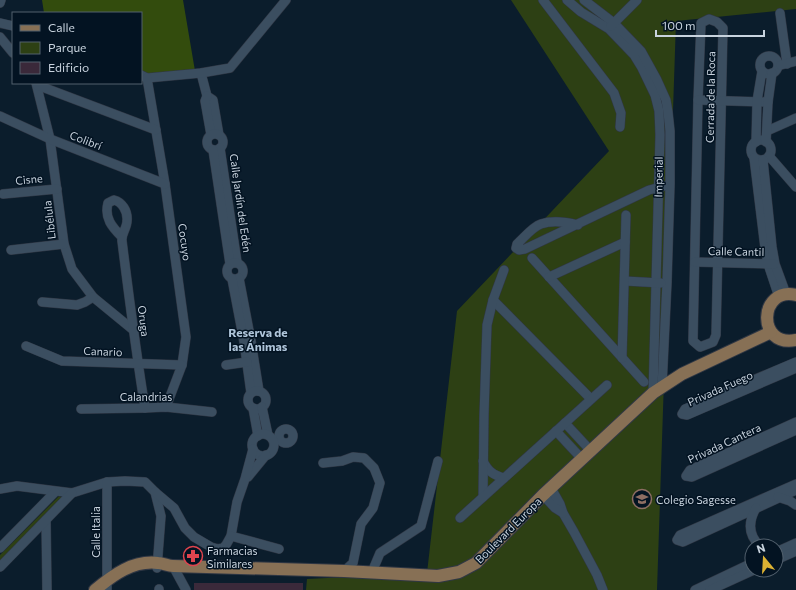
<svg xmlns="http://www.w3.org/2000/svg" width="796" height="590" viewBox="0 0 796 590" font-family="Commissioner,sans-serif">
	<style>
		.green { fill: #2d4014 }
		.forest { fill: #334c0d }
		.building { fill: #3a293a }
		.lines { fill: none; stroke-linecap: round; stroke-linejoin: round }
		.minor-casing { stroke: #303744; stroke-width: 10 }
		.major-casing { stroke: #303744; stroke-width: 14 }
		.minor { stroke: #3b4e60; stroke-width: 9 }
		.major { stroke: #877055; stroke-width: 12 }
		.labels { text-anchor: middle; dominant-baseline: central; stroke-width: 3; stroke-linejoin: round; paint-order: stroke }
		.street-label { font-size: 11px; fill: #c8d3de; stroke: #031322 }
		.poi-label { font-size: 11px; fill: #c8d3de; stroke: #031322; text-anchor: start }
		.neighbourhood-label { font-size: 12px; font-weight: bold; fill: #afc5da; stroke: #031322 }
	</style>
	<rect width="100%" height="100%" fill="#0b1d2c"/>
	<!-- green -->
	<g class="green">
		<polygon points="511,0 796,0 796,9 676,21 657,590 306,590 307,579 427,573 457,311 609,151"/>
		<polygon points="59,496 63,498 0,561 0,555"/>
	</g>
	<!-- forest -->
	<polygon class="forest" points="42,0 183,0 195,71 141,75 141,13 44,13"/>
	<!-- building -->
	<rect class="building" x="194" y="583" width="109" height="7"/>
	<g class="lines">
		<defs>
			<g id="minor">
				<polyline points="543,0 614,93 621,113 620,127"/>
				<polyline points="567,0 581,12 609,29 634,55 642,68 655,95 659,111 660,135 653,393"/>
				<polyline points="584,0 614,23 641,51 657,80 666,100 668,112 670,131 670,184 667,282 662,387"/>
				<polyline points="0,3 1,0"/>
				<polyline points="780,13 787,64"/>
				<polygon points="709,19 717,22 723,28 716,335 713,342 700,347 693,341 698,100 701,23"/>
				<polyline points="0,23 13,26"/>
				<polyline points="611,26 637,0"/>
				<polyline points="0,37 13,53"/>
				<circle cx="769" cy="65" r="9"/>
				<polyline points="781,65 796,61"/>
				<polyline points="201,73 207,96 213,100 219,135"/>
				<polyline points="141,75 147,78 201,73 230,68 286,0"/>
				<polyline points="147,78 165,184 186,337 182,365 166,407"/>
				<polyline points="36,83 50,139 64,244 72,269 93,297 132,329"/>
				<polyline points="37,85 156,130"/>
				<polyline points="207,96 205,101 211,135"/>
				<polyline points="698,100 768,102"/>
				<polyline points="0,116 50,139 165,184"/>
				<polyline points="767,131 796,118"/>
				<circle cx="215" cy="142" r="8"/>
				<circle cx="761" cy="150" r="10"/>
				<polyline points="756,142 757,101 762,71"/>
				<polyline points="766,142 768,102 772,73"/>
				<polyline points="220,148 237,262"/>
				<polyline points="213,150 230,264"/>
				<polyline points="769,156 796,187"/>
				<polyline points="754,158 765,248 768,264 779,297"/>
				<polyline points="763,160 772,247 775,264 786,294"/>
				<polyline points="3,194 57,189"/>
				<path d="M578,225C566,222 553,220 541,224C532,227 524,238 517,244L516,248L519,250L525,249L649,190L664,186"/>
				<path d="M122,237C112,227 104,218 108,203L114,200C122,202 128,211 127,221C127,228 121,234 122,241C129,297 136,353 145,408"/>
				<polyline points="11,250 64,244"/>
				<polyline points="532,258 644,382"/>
				<polyline points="695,262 774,264"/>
				<circle cx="235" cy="271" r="8"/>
				<polyline points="549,277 625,242"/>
				<polyline points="239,278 251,341 259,391"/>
				<polyline points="232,279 244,342 251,393"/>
				<polyline points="625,281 661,283"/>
				<polyline points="493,300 591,399"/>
				<polyline points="42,302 77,305 85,302 93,297"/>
				<polyline points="26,346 62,361 182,365"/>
				<polyline points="622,358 626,215"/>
				<polyline points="796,362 685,409 682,414 687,415 796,368"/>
				<polyline points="226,365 247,362"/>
				<circle cx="257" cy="400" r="9"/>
				<polyline points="262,407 268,435"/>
				<polyline points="253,408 258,436"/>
				<polyline points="81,409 145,408 166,407 212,412"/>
				<polyline points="796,422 690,470 686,476 692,477 796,430"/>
				<polyline points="565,423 591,451"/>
				<circle cx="286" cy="436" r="7"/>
				<polyline points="556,431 582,459"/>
				<circle cx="263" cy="445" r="11"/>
				<path d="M483,461C488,471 493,475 504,478"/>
				<polyline points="323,463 342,461 353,457 364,458 374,468 380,483 373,508 361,524 353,563 344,571"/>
				<polyline points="248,477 266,455"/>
				<polyline points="796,484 680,535 677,540 683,542 796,490"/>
				<polyline points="551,488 560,504 563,513 574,532 597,575 603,590"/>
				<polyline points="0,489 17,486 72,493 107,482 125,481 145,482 155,492 161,516 157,568"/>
				<polyline points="155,492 174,508 185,528 194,537 211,547 218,549 223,548 226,545 231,536 237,502 245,479 253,449"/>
				<polyline points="543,495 555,508 563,513"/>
				<polyline points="483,497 484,415 487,325 493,300 504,270"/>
				<polyline points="778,497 790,501 796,505"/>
				<path d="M756,508C748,522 748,535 760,546"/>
				<polyline points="460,518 607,385"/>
				<polyline points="46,520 47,590"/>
				<polyline points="231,536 279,549"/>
				<polyline points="0,548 55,492"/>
				<polyline points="776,552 796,543"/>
				<polyline points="776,560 796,551"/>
				<polyline points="173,566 186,590"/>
				<polyline points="0,567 72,493"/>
				<polyline points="372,572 380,553 421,526 438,461"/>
				<polyline points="107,590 107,482"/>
				<polyline points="159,590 159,589"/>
				<polyline points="695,590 752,563"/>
				<polyline points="710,590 754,570"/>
			</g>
			<g id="major">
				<path d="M796,295C759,286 756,348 796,340"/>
				<path d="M95,590C113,575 133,560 158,563C163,563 168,566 173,566L344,571L438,576L459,572L476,563L543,495L653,393L682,374L771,332"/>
			</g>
		</defs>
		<!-- minor casing -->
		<use href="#minor" class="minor-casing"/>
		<!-- major casing -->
		<use href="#major" class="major-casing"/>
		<!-- minor -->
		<use href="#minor" class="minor"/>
		<!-- major -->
		<use href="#major" class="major"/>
	</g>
	<!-- icons -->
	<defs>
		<symbol id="school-ring" viewBox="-11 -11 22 22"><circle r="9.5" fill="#031322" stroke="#8d6e63" stroke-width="1.5"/><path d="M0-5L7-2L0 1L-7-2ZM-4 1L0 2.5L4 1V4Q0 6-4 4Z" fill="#8d6e63"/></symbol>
		<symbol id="pharmacy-ring" viewBox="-11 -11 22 22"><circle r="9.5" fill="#031322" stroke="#e0444e" stroke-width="1.5"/><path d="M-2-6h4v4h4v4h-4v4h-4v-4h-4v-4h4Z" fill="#e0444e"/></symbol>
	</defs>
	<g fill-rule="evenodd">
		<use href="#school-ring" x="631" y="488" width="22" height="22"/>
		<use href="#pharmacy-ring" x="182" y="545" width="22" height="22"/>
	</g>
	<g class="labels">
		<!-- street labels -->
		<g class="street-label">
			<text transform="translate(710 97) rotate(-89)">Cerrada de la Roca</text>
			<text transform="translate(86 140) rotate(21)">Colibrí</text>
			<text transform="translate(658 177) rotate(-89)">Imperial</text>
			<text transform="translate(29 179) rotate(-6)">Cisne</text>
			<text transform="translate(241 203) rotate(82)">Calle Jardín del Edén</text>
			<text transform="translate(49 220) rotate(-97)">Libélula</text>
			<text transform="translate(185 242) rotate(82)">Cocuyo</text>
			<text transform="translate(736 251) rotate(1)">Calle Cantil</text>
			<text transform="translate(144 321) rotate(83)">Oruga</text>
			<text transform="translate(103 351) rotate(2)">Canario</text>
			<text transform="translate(720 388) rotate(-24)">Privada Fuego</text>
			<text x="146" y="396">Calandrias</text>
			<text transform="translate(724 443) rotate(-25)">Privada Cantera</text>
			<text transform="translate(508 530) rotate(-45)">Boulevard Europa</text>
			<text transform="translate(95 532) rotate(-90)">Calle Italia</text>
		</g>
		<!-- poi labels -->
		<g class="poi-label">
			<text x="656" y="499">Colegio Sagesse</text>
			<text x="207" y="550">Farmacias<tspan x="207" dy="13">Similares</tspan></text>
		</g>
		<!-- neighbourhood labels -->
		<g class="neighbourhood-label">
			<text x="258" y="332">Reserva de<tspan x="258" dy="14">las Ánimas</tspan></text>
		</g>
	</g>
	<!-- legend -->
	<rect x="12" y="12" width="130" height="72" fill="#031322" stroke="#52606d"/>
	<rect x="20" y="25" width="20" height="6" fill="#877055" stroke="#52606d"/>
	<text x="48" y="32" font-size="12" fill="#c8d3de">Calle</text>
	<rect x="20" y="42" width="20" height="12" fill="#2d4014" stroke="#52606d"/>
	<text x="48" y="52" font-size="12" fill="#c8d3de">Parque</text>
	<rect x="20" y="62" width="20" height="12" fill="#3a293a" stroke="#52606d"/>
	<text x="48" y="72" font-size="12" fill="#c8d3de">Edificio</text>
	<!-- north arrow -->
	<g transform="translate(764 558) rotate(342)"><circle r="19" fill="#031322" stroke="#52606d"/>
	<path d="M0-3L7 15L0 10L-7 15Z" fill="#dcb233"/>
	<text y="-6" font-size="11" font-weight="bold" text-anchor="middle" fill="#c8d3de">N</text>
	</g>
	<!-- scale -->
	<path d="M656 30v6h108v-6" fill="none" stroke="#c8d3de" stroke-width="2"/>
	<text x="662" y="30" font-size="12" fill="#c8d3de" stroke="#031322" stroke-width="3" paint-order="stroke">100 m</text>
</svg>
